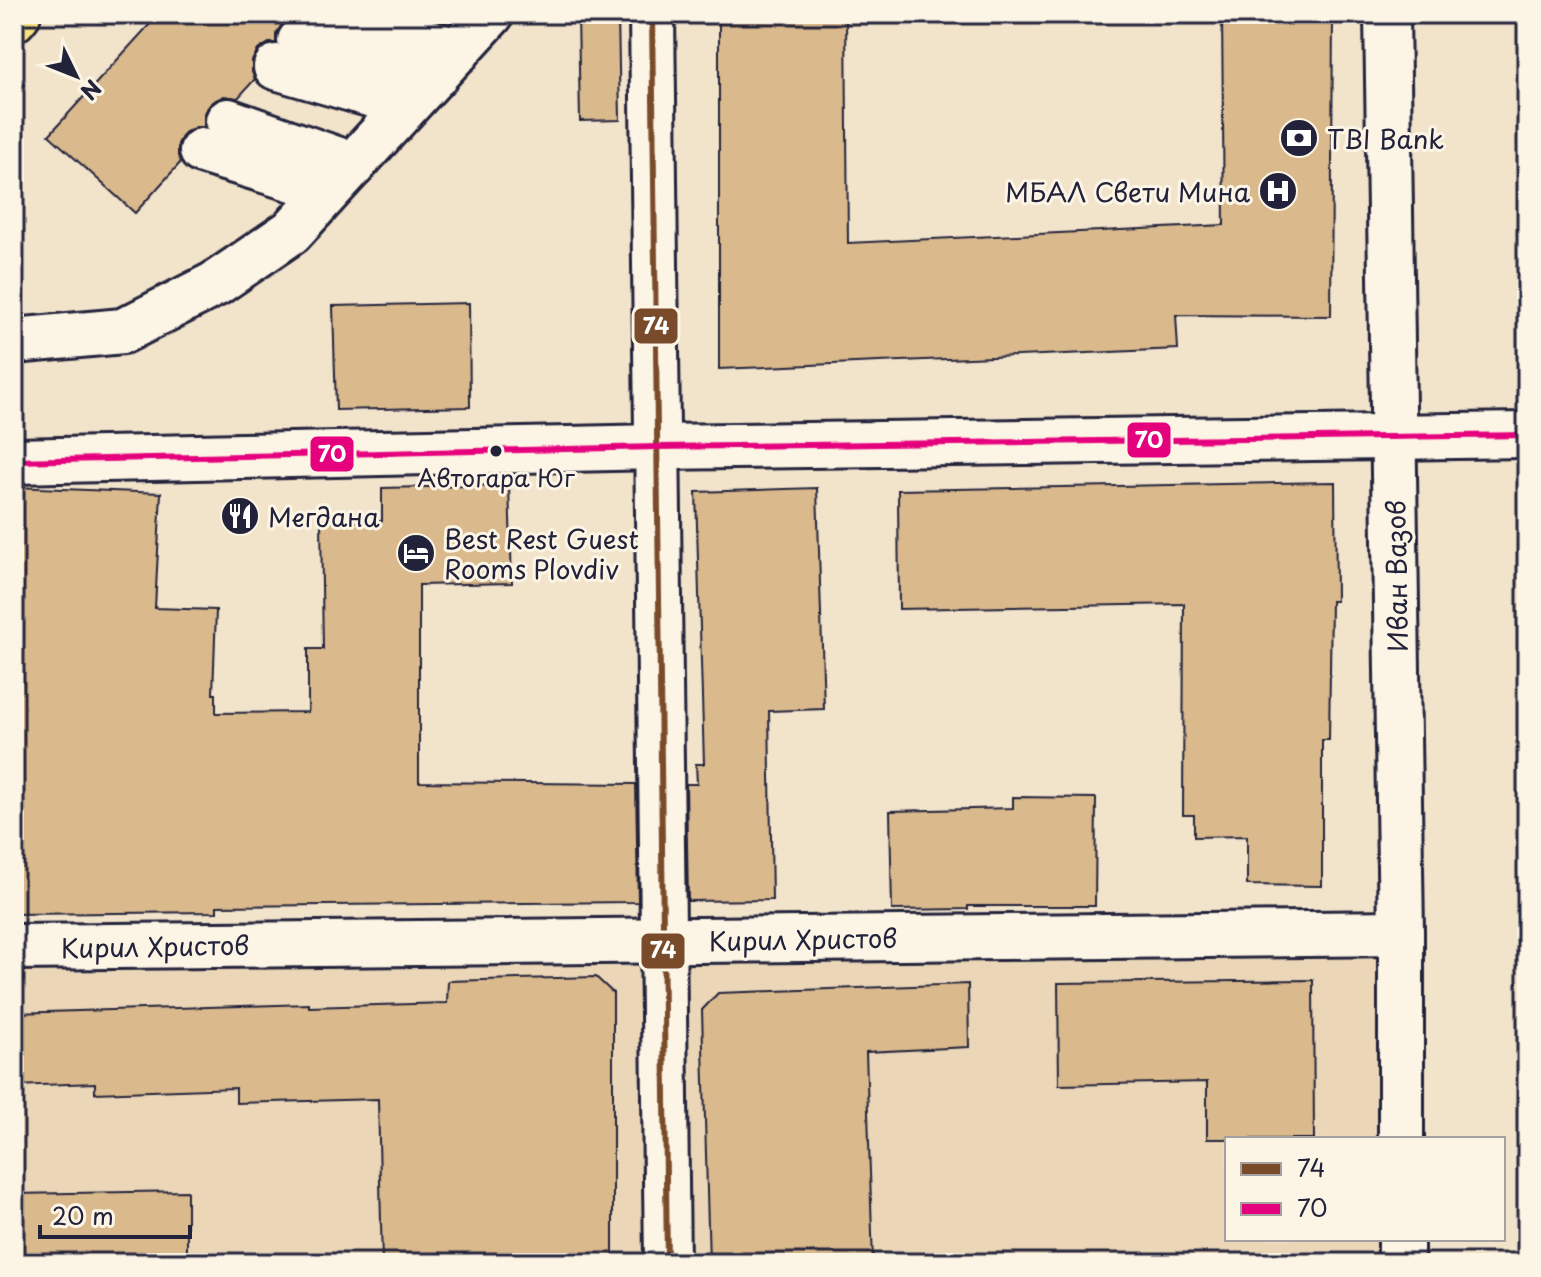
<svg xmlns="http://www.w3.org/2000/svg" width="1541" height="1277" viewBox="0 0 1541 1277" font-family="'Playpen Sans',sans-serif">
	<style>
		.built { fill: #ebd7b8 }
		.building { fill: #daba8d; stroke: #22223b; stroke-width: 2 }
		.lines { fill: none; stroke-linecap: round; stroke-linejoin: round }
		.minor-casing { stroke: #22223b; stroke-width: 50 }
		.major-casing { stroke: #22223b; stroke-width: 50 }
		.minor { stroke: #fcf5e5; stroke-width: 44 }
		.major { stroke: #f6e281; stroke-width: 44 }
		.bus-1-casing { stroke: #fcf5e5; stroke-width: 12 }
		.bus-2-casing { stroke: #fcf5e5; stroke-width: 12 }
		.bus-1 { stroke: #7a4b2a; stroke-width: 6 }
		.bus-2 { stroke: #e5007d; stroke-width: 6 }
		.bus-dot { fill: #22223b; stroke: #fcf5e5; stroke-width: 3 }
		.labels { text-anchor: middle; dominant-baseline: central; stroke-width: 6; stroke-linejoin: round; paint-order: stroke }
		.bus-label { font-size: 24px; fill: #22223b; stroke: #fcf5e5 }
		.poi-label { font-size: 26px; fill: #22223b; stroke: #fcf5e5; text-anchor: start }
		.street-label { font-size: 26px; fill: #22223b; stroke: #fcf5e5 }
		.line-badge { stroke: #fcf5e5; stroke-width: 3 }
		.badge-label { font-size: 22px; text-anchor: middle; font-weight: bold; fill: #fff }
	</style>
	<rect width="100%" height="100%" fill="#f2e3cb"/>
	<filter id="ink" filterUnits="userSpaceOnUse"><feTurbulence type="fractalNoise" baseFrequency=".0125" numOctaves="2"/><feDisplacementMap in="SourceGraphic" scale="16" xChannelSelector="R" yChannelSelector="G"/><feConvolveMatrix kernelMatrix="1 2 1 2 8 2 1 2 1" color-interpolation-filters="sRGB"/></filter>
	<g filter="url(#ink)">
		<!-- built -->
		<polygon class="built" points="1401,933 1401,1139 1227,1139 1227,1239 1401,1239 1401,1263 14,1263 14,947"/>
		<!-- building -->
		<g class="building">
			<polygon points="159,14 306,14 306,17 294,17 283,23 276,34 276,43 269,43 258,50 252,61 252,72 255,79 238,98 224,96 212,102 204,113 204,127 196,127 184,133 178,144 178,156 181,162 135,213 49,135"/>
			<polygon points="578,14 618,14 620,120 580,121"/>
			<polygon points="719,14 846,14 848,243 1224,225 1222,14 1333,14 1331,316 1176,315 1178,349 719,369"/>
			<polygon points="469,303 470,407 336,410 333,306"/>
			<polygon points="1335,482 1336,601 1331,601 1329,740 1322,740 1322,886 1247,885 1247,836 1194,837 1194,815 1183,815 1184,604 899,609 898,490"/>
			<polygon points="509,485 512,583 419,585 419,782 636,784 638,902 217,906 217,912 14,914 14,487 161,493 155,608 216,610 213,694 216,694 216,713 308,712 308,649 323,649 321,522 382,521 382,488"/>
			<polygon points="817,488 824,709 769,711 772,900 688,901 686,784 697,784 696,764 704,764 696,492"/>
			<polygon points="1013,797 1096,798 1095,906 968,906 968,909 892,910 890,811 1013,808"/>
			<polygon points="596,977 613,993 613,1263 382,1263 378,1099 236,1103 236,1088 95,1093 95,1083 14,1086 14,1013 309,1004 309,1007 447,1003 448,981"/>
			<polygon points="1313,980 1314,1139 1207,1139 1207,1082 1059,1085 1058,983"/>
			<polygon points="968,984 969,1047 866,1052 873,1263 709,1263 702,1010 718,993"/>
			<polygon points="187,1191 187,1263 14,1263 14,1194"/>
		</g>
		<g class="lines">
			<defs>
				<g id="minor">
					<polyline points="330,14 458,51"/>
					<polyline points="652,14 667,1263"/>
					<polyline points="1387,14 1401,933 1401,1139"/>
					<polyline points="300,41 436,75"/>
					<polyline points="276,67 407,105"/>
					<polyline points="228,121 353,165"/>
					<polyline points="202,151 329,190"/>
					<polyline points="14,341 123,331 215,284 291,232 491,14"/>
					<polyline points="14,461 658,447 1527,435"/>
					<polyline points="14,947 1401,933"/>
					<polyline points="1401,1239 1401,1263"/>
				</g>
				<polyline id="major" points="14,19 18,14"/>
			</defs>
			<!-- minor casing -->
			<use href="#minor" class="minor-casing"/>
			<!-- major casing -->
			<use href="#major" class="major-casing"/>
			<!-- minor -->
			<use href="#minor" class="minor"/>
			<!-- major -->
			<use href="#major" class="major"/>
			<defs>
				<polyline id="bus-1" points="652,14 667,1263"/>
				<polyline id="bus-2" points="14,461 658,447 1527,435"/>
			</defs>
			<!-- bus-1 casing -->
			<use href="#bus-1" class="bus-1-casing"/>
			<!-- bus-2 casing -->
			<use href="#bus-2" class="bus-2-casing"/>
			<!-- bus-1 -->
			<use href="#bus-1" class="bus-1"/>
			<!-- bus-2 -->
			<use href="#bus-2" class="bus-2"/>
		</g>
	</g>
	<!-- icons -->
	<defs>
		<symbol id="bank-disc" viewBox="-11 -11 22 22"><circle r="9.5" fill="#22223b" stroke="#fcf5e5"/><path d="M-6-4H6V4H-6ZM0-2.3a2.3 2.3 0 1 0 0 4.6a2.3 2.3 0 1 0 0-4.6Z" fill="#fff"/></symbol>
		<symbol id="hospital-disc" viewBox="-11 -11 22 22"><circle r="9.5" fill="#22223b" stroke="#fcf5e5"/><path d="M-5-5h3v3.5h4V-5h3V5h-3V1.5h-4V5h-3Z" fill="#fff"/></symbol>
		<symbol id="restaurant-disc" viewBox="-11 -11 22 22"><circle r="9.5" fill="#22223b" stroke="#fcf5e5"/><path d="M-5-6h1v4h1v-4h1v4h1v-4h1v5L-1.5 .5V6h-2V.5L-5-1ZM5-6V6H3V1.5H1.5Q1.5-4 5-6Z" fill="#fff"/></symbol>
		<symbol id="hotel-disc" viewBox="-11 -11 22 22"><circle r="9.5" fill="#22223b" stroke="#fcf5e5"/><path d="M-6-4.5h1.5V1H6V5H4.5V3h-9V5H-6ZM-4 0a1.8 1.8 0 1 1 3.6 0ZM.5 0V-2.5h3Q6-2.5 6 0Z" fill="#fff"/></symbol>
	</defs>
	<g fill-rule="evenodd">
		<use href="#bank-disc" x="1277" y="116" width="44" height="44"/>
		<use href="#hospital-disc" x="1256" y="169" width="44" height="44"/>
		<use href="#restaurant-disc" x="218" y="494" width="44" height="44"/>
		<use href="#hotel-disc" x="394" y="531" width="44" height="44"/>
	</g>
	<!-- markers -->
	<circle class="bus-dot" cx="496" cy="451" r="7"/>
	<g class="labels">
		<!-- bus labels -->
		<g class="bus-label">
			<text x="496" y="477">Автогара Юг</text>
		</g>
		<!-- poi labels -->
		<g class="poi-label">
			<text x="1327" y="138">TBI Bank</text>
			<text x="1250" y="191" text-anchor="end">МБАЛ Свети Мина</text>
			<text x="268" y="516">Мегдана</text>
			<text x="444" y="538">Best Rest Guest<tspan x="444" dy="30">Rooms Plovdiv</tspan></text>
		</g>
		<!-- street labels -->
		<g class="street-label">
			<text transform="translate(1396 576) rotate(-91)">Иван Вазов</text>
			<text transform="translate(803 939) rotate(-1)">Кирил Христов</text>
			<text transform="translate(155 946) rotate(-1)">Кирил Христов</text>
		</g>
	</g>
	<g class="line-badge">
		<rect x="633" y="307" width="46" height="38" rx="8" fill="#7a4b2a"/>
		<rect x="1126" y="421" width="46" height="38" rx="8" fill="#e5007d"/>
		<rect x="309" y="435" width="46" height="38" rx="8" fill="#e5007d"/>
		<rect x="640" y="932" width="46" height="38" rx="8" fill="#7a4b2a"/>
	</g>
	<g class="badge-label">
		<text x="656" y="334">74</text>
		<text x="1149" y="448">70</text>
		<text x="332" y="462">70</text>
		<text x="663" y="958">74</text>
	</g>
	<!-- margin -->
	<rect width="1541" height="1277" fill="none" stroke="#fcf5e5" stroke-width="48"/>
	<rect x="24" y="24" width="1493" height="1229" fill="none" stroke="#22223b" stroke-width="3" filter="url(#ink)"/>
	<!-- legend -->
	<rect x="1225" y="1137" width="280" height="104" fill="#fcf5e5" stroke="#a5a1a1" stroke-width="2"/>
	<rect x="1241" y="1163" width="40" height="12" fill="#7a4b2a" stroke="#a5a1a1" stroke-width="2"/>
	<text x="1297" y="1177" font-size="24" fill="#22223b">74</text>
	<rect x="1241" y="1203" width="40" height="12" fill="#e5007d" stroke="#a5a1a1" stroke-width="2"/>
	<text x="1297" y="1217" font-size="24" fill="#22223b">70</text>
	<!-- north arrow -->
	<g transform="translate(76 76) rotate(133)" stroke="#fcf5e5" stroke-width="6" paint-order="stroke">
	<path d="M0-6L14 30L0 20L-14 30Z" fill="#22223b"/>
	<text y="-12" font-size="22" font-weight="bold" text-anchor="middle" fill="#22223b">N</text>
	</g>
	<!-- scale -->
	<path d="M40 1225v12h150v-12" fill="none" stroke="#22223b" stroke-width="4"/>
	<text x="52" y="1225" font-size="24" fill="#22223b" stroke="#fcf5e5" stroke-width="6" paint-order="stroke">20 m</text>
</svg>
